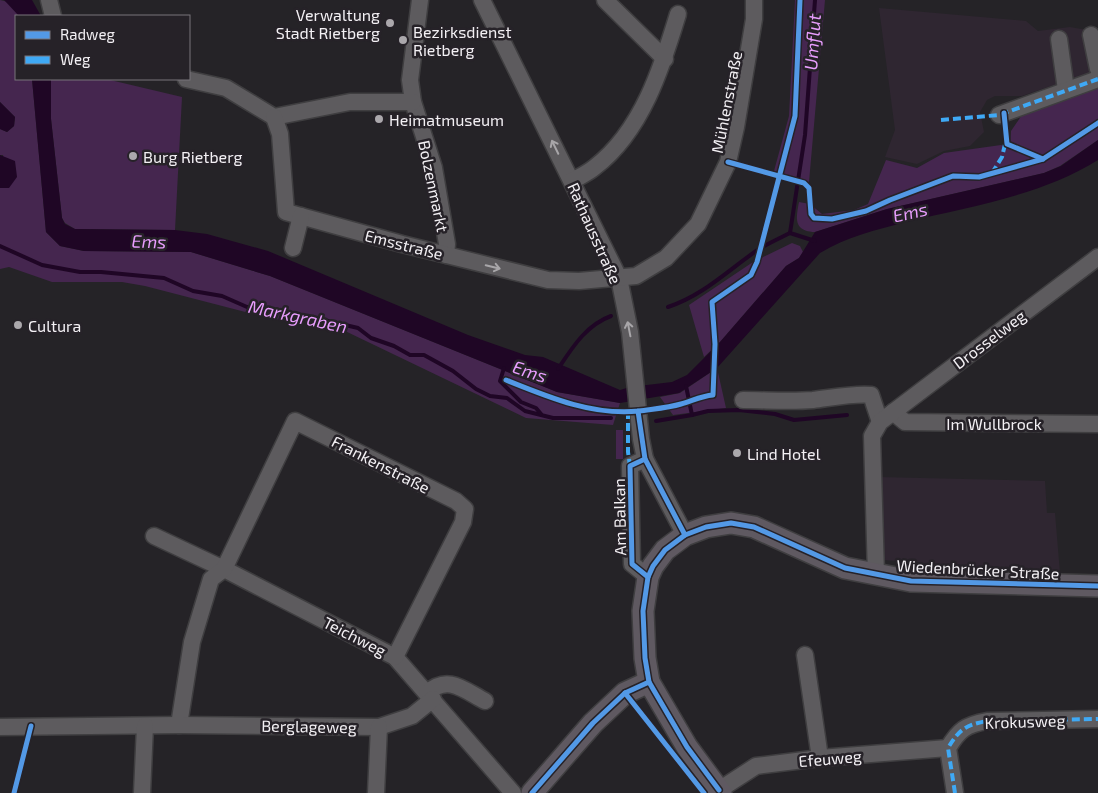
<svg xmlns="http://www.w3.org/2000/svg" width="1098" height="793" viewBox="0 0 1098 793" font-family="'Exo 2',sans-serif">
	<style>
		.built { fill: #2f2631 }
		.green { fill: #45264f }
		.water { fill: #1f0625 }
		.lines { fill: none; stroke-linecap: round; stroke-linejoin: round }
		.stream { stroke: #1f0625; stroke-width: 4 }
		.minor-casing { stroke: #3f3e40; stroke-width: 19 }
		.major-casing { stroke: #3f3e40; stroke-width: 24 }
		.minor { stroke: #5d5b5e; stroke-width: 16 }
		.major { stroke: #5f5961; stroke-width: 21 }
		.quiet { stroke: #3fa9f5; stroke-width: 4; stroke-dasharray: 8 4; stroke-linecap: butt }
		.cycleway-casing { stroke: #262228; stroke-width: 8 }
		.cycleway { stroke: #5399e6; stroke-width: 5 }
		.oneway { stroke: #a8a6a9 }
		.poi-dot { fill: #aba8ac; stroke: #262228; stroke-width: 2 }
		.labels { text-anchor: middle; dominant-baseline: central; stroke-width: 5; stroke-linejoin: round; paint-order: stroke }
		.poi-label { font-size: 16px; fill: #f3f0f4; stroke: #262228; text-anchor: start }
		.street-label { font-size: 16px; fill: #f3f0f4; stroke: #262228 }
		.water-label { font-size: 18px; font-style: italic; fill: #e89dfd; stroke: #262228 }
	</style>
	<rect width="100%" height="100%" fill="#252327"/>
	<!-- built -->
	<g class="built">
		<polygon points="879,8 1026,21 1038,31 1070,27 1098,32 1098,70 1022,96 995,96 987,100 980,112 984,132 970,146 944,151 917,164 885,157 895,130"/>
		<polygon points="878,477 1045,481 1047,513 1055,513 1060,573 883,560"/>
	</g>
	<!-- green -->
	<g class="green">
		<polygon points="0,0 8,2 19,16 16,16 16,79 32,79 46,232 60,246 84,251 191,252 270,276 557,392 620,403 613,425 526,418 343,330 310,321 272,319 145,286 122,282 52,282 9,267 0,269 0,188 9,188 3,155 0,155 0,129 7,132 14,126 15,117 0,102"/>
		<polygon points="795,0 825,0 809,182 774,171 789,116"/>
		<polygon points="51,79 106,79 182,97 175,230 75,229 65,223 62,218 51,119"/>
		<path d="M1098,85V140L1060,166L1044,173L887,209L815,232C793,231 796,218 799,202L810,204L822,214L854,210L868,204L886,160L917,168L944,153L1001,145L1010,149L1011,131L1024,112Z"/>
		<polygon points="792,243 800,246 803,252 799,258 786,266 720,342 704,357 689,305 753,262"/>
		<polygon points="717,368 726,408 673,415 660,397 680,393"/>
		<rect x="616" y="430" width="7" height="29"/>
	</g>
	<!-- water -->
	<g class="water">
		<polygon points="4,0 32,0 41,16 19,16"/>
		<path d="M32,79H51V119L62,218L65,224L75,229L175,230L207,234L268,251L468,335L525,355L543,357L620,390L630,387L672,382L687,375L720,342L786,266L799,258L815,232L887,209L1044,173L1061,166L1098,140V160C1040,196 971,206 906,222C876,230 846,237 820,253L717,368L679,393L620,403L557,392L270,276L191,252L84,251L60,246L46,232Z"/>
		<polygon points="0,102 15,117 14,126 7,132 0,129"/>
		<polygon points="0,155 15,161 17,177 9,188 0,188"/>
	</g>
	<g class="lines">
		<!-- stream -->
		<g class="stream">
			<polyline points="815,241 790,233 805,135 815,0"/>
			<polyline points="0,246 42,265 80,272 101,272 164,278 193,291 222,296 247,307 307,316 358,328 371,338 394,346 410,355 424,355 453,371 476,389 490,396 507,398 525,411 553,418 611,418"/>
			<path d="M668,307C704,295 728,270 759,249C769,243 780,238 790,233"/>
			<polyline points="504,368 500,381 521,402 536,408 541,414"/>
			<path d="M558,369C572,348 586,325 611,316"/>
			<polyline points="692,415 708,411 739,410 775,414 794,420 847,415"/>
			<polyline points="656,421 692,415 686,386"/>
		</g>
		<defs>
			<g id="minor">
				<polyline points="49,0 53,16"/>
				<polyline points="420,0 410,80 413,102 434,168 447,244 446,255"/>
				<polyline points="482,0 619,278 630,332 641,439 645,459 685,535"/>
				<polyline points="605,0 665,59"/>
				<polyline points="1091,35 1098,69"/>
				<polyline points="1059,39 1066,90"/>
				<polyline points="186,79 226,88 274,117 350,102 413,102"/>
				<polyline points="999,115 1098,79"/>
				<polyline points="274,117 280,134 286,212 402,244 548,280 579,281 636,276 666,258 698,224 728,162 736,127 754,19 754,0"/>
				<path d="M572,181C579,177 588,173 595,167C642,131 662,67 678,14"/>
				<polyline points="293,248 301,216"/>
				<path d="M743,400C766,400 790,402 813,400C830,398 856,393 871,395L880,422"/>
				<polyline points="893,412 905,422 1098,424"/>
				<polyline points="645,459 630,466 632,564 648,577"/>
				<polyline points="154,536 224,569 395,657 513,793"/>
				<polyline points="876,575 872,436 880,422 1098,257"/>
				<polyline points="805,655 820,758"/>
				<path d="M427,693C448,674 464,690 485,701"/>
				<polyline points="179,725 192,642 211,579 224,569 295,421 456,501 465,509 463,522 395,657"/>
				<polyline points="0,727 179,725 379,727 412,716 433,699"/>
				<polyline points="719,790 756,766 820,758 948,748"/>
				<polyline points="142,793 145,726"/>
				<polyline points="376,793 379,727"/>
				<path d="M955,793L948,748C959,730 965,725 987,721L1098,719"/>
			</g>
			<g id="major">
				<polyline points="532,793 593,723 625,693 649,682"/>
				<polyline points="721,793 687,747 649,682 645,658 643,611 648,577 653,566 665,550 685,535 706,527 731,523 754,527 845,568 911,581 1098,586"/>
			</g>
		</defs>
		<!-- minor casing -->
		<use href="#minor" class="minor-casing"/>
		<!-- major casing -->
		<use href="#major" class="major-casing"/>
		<!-- minor -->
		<use href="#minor" class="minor"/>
		<!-- major -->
		<use href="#major" class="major"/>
		<!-- quiet -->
		<g class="quiet">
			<polyline points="941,120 999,115 1098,79"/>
			<polyline points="992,173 1002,157 1006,140"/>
			<polyline points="628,411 628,452 630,466"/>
			<path d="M955,793L948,748C959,730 965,725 987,721L1098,719"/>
		</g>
		<defs>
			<g id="cycleway">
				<polyline points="1004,113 1007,144 1043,159"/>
				<polyline points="728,162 804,183 809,188 811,214 814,218 832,219 866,211 890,200 953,176 979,177 1043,159 1098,123"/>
				<path d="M506,380C548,397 593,416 639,411C652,409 668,408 681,404C692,401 701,396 713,395L715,344L712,302L751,275L757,262L795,116L800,0"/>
				<polyline points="638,411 645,459 685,535"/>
				<polyline points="645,459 630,466 632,564 648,577"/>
				<polyline points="625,693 704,793"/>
				<polyline points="719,790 687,747 649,682 645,658 643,611 648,577 653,566 665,550 685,535 706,527 731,523 754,527 845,568 911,581 1098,586"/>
				<polyline points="14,793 31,726"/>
				<polyline points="532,793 593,723 625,693 649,682"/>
			</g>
		</defs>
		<!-- cycleway casing -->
		<use href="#cycleway" class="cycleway-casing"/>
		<!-- cycleway -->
		<use href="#cycleway" class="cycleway"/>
	</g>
	<!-- one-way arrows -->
	<defs><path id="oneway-shaft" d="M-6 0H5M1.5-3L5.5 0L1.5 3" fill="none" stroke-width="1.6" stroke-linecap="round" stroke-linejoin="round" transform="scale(1.25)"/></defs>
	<g class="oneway">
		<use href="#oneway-shaft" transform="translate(555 147) rotate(-116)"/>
		<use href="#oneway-shaft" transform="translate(493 267) rotate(14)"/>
		<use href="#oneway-shaft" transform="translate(629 329) rotate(-101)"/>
	</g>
	<!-- markers -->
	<g class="poi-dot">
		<circle cx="390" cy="23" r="5"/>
		<circle cx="403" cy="40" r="5"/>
		<circle cx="379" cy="119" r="5"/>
		<circle cx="133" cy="156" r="5"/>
		<circle cx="18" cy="325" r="5"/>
		<circle cx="737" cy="453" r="5"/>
	</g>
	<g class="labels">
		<!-- poi labels -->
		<g class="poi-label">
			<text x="380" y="14" text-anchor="end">Verwaltung<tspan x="380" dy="18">Stadt Rietberg</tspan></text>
			<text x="413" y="31">Bezirksdienst<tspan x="413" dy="18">Rietberg</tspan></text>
			<text x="389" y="119">Heimatmuseum</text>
			<text x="143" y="156">Burg Rietberg</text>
			<text x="28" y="325">Cultura</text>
			<text x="747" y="453">Lind Hotel</text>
		</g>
		<!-- street labels -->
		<g class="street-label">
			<text transform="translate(726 102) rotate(-79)">Mühlenstraße</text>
			<text transform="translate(434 186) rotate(78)">Bolzenmarkt</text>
			<text transform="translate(595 233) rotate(66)">Rathausstraße</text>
			<text transform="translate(404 244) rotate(14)">Emsstraße</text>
			<text transform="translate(989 339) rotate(-37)">Drosselweg</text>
			<text x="994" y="423">Im Wullbrock</text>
			<text transform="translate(381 464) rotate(27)">Frankenstraße</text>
			<text transform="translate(619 517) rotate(-91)">Am Balkan</text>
			<text transform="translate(978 569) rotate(3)">Wiedenbrücker Straße</text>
			<text transform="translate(355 636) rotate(27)">Teichweg</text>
			<text transform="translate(1025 721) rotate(-2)">Krokusweg</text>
			<text transform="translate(309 726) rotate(1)">Berglageweg</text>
			<text transform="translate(830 758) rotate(-5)">Efeuweg</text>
		</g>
		<!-- water labels -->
		<g class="water-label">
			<text transform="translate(812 42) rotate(-86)">Umflut</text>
			<text transform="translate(910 212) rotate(-13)">Ems</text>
			<text transform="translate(149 241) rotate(2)">Ems</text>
			<text transform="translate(298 316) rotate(12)">Markgraben</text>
			<text transform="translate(530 371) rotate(18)">Ems</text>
		</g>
	</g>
	<!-- legend -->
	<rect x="15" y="15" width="175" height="65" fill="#262228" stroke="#78747a"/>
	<rect x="25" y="31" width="25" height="8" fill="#5399e6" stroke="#78747a"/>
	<text x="60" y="40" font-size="15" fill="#f3f0f4">Radweg</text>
	<rect x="25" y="56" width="25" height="8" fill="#3fa9f5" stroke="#78747a"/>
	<text x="60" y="65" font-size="15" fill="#f3f0f4">Weg</text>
</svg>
